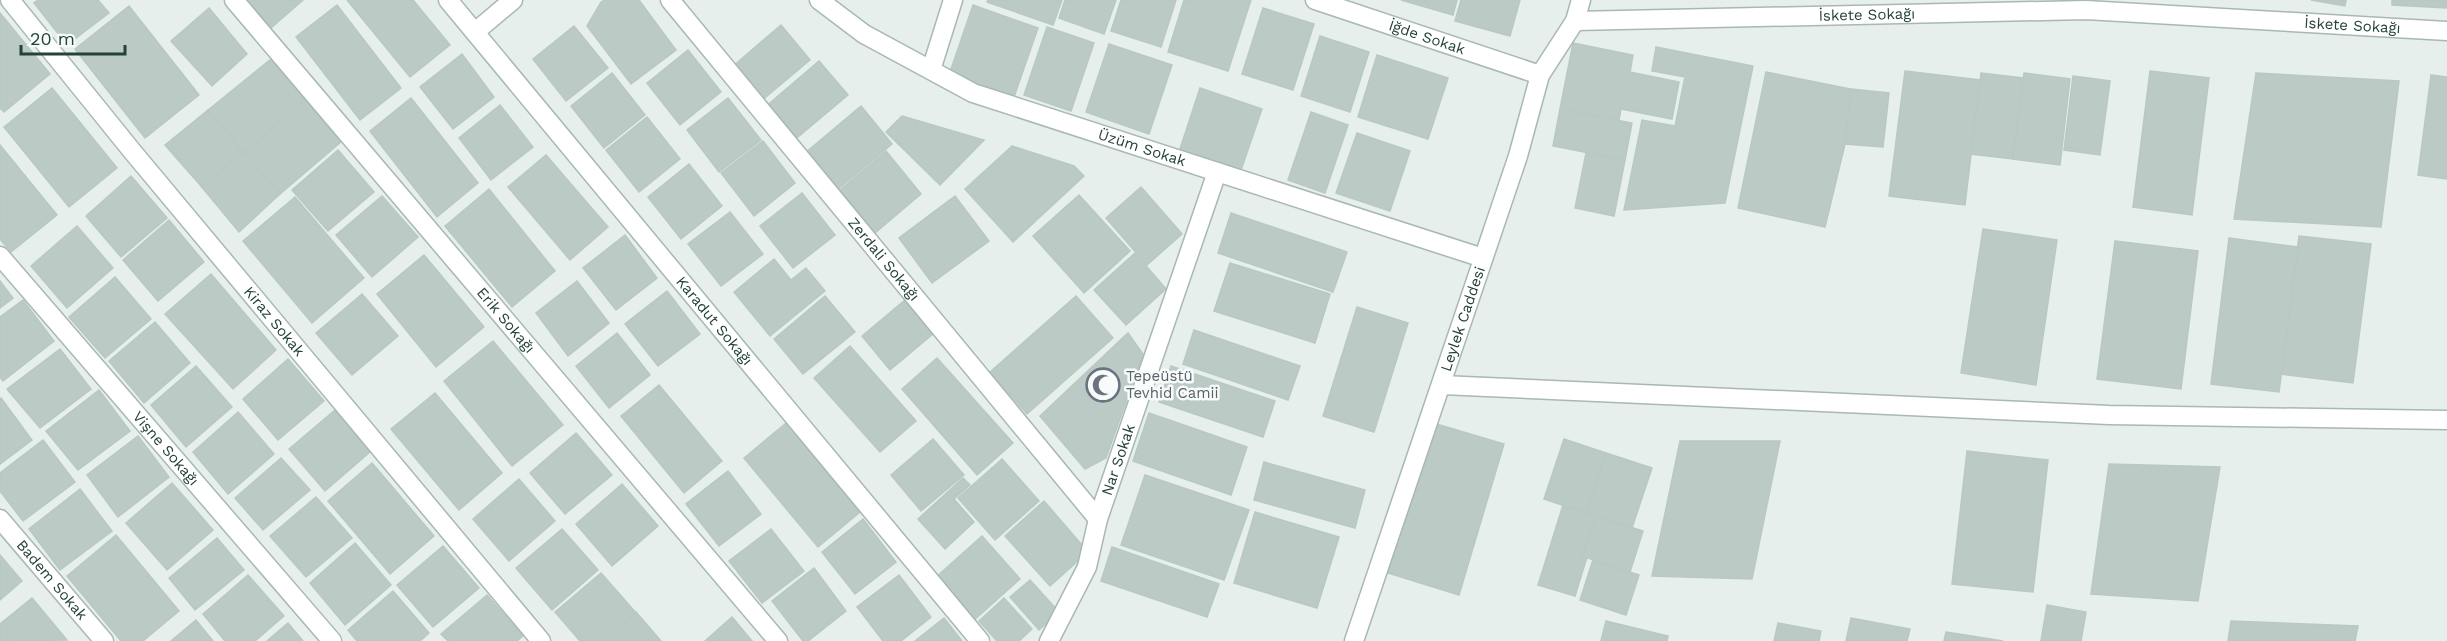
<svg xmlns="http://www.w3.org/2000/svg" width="2447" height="641" viewBox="0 0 2447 641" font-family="'Work Sans',sans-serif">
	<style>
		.building { fill: #bbcac4; stroke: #b8c9c2; stroke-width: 1.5 }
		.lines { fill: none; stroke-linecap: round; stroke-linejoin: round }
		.minor-casing { stroke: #a8b8b2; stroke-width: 21 }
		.tertiary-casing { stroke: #a8b8b2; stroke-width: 21 }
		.minor { stroke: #fff; stroke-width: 18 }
		.tertiary { stroke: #fff; stroke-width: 18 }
		.labels { text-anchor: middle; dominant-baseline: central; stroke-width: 5; stroke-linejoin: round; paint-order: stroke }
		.street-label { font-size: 15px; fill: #24423a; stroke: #f7fbf9 }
		.worship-label { font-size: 15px; fill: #5b616d; stroke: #f7fbf9; text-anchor: start }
	</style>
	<rect width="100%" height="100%" fill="#e6efeb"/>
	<!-- building -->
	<g class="building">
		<polygon points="38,0 98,0 109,13 67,45 34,3"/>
		<polygon points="247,0 303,0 271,28"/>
		<polygon points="347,0 413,0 450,45 410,77"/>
		<polygon points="605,0 639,0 676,50 631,84 587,26 601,2"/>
		<polygon points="988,0 1062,0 1053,25 987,2"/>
		<polygon points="1065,0 1116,0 1104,34 1059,18"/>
		<polygon points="1121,0 1176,0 1161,47 1111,31"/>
		<polygon points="1184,0 1251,0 1228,71 1168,52"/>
		<polygon points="1401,0 1457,0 1453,15"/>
		<polygon points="1461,0 1520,0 1510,36 1455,21"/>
		<polygon points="2311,0 2346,0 2345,6"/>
		<polygon points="2392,0 2447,0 2447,8 2392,5"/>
		<polygon points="337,5 401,88 360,120 296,37"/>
		<polygon points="973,5 1038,28 1014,97 949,75"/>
		<polygon points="129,6 199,95 145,138 75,49"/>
		<polygon points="209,8 247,54 212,86 171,41"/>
		<polygon points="1263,8 1314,24 1293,90 1242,74"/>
		<polygon points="0,13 50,74 4,112 0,108"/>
		<polygon points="781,25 810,60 760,102 732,67"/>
		<polygon points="574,26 608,68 566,101 533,59"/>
		<polygon points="1047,27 1094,43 1071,111 1024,95"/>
		<polygon points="1320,36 1369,52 1350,112 1301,96"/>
		<polygon points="1573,43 1633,55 1630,72 1679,82 1672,119 1621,109 1619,120 1560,109"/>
		<polygon points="1109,44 1172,65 1149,134 1086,112"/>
		<polygon points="1656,47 1753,66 1725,203 1624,210 1642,120 1675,126 1685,77 1652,71"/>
		<polygon points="688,50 721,92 680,125 647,83"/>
		<polygon points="462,54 494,97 453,129 420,87"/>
		<polygon points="1377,55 1448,78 1428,139 1358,117"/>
		<polygon points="271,59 305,100 244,153 208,110"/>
		<polygon points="819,61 848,95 792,142 764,108"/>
		<polygon points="1905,71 1980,80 1965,205 1889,196"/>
		<polygon points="2150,71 2209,78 2192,215 2133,207"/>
		<polygon points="1766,72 1851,89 1845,144 1825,227 1738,208"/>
		<polygon points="612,73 645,115 604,148 571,106"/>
		<polygon points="1981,73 2023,78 2013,159 1971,154"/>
		<polygon points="2024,73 2070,79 2060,165 2013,159"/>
		<polygon points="2256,73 2399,81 2381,227 2234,219"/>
		<polygon points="2431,75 2447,77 2447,179 2418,175"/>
		<polygon points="2073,76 2110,81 2100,155 2064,150"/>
		<polygon points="52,88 117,168 69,207 4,127"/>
		<polygon points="1200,88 1262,109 1240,173 1179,152"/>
		<polygon points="1851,89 1889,93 1883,147 1845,144"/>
		<polygon points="411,98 478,183 437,217 370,131"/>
		<polygon points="728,98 761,140 719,172 687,130"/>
		<polygon points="305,100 341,142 280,194 244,153"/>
		<polygon points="500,105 533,147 491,180 459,138"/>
		<polygon points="861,106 892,144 836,191 805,153"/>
		<polygon points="1560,109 1632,123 1625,160 1553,146"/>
		<polygon points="208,110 244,153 201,186 165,145"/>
		<polygon points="1311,112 1348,125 1325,193 1288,180"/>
		<polygon points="902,116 984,140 940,185 886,132"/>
		<polygon points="647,117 680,159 639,192 606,150"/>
		<polygon points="1357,133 1410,151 1390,211 1336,193"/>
		<polygon points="763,141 795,183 754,216 721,173"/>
		<polygon points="0,145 57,215 11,252 0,239"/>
		<polygon points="1012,146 1074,166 1084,176 1013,242 965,189"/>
		<polygon points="338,150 374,192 328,231 292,190"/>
		<polygon points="886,151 921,194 875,233 840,190"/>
		<polygon points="244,153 280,194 239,232 201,186"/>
		<polygon points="1586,153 1625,160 1614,216 1575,208"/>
		<polygon points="546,155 608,227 570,260 508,187"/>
		<polygon points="689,164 722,206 681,239 648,197"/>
		<polygon points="131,176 167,218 121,257 86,216"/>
		<polygon points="1141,187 1182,234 1147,265 1106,218"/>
		<polygon points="489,189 555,271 512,307 445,226"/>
		<polygon points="802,193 835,235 793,268 760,226"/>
		<polygon points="1079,195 1130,251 1084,293 1033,236"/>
		<polygon points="382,196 418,237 372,277 336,235"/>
		<polygon points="955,196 989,241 932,283 899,238"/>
		<polygon points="295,197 364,278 312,323 243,241"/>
		<polygon points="730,212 763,254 721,286 688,244"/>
		<polygon points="1231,213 1347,252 1333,292 1218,253"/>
		<polygon points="169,220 204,262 158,301 123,260"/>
		<polygon points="77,226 113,268 67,308 31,266"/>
		<polygon points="1983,229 2057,240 2036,385 1961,373"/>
		<polygon points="625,235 657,278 616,310 583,268"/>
		<polygon points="2299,236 2371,244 2353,383 2281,374"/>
		<polygon points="2229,238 2298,247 2279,392 2211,384"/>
		<polygon points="2115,241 2198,251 2181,389 2097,379"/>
		<polygon points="1135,253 1166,289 1126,325 1094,290"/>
		<polygon points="424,255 484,327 436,367 377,294"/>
		<polygon points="774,259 791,280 806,268 825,291 770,336 734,292"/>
		<polygon points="1230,263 1330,294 1315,343 1214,311"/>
		<polygon points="211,274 276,350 233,389 165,314"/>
		<polygon points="115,277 151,319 105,358 69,317"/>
		<polygon points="0,281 13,298 0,308"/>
		<polygon points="577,281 609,323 568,356 536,313"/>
		<polygon points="667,291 700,334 658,366 625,324"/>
		<polygon points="362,294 398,336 352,375 316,333"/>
		<polygon points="825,296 855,332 803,374 774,339"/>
		<polygon points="1076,296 1113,338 1027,414 990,372"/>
		<polygon points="23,300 54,341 3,381 0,377 0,317"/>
		<polygon points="905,300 933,334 890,370 862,336"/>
		<polygon points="1357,307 1408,323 1374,432 1323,416"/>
		<polygon points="155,322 190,363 144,403 109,361"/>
		<polygon points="1194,330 1300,366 1288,400 1183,364"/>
		<polygon points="617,333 650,375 609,408 576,366"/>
		<polygon points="1128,333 1143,354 1106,458 1085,469 1040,416"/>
		<polygon points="493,341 563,425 512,466 444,381"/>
		<polygon points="850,346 916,421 880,452 814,378"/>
		<polygon points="60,349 91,389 40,428 7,389"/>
		<polygon points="937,358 1013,443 977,475 902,389"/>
		<polygon points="288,359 324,401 278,440 243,399"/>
		<polygon points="196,366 232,407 186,447 151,405"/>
		<polygon points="1171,366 1275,401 1263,437 1159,402"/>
		<polygon points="659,385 722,461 684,493 621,416"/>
		<polygon points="99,390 130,431 78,470 46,431"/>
		<polygon points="435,393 502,473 459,510 391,429"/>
		<polygon points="1,398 32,440 0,464 0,399"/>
		<polygon points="335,410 370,452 325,491 289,449"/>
		<polygon points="238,412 274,454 228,494 193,452"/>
		<polygon points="1149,413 1247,447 1231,495 1133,461"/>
		<polygon points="791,419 865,508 818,547 744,458"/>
		<polygon points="1433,423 1504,444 1459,595 1388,573"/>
		<polygon points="576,433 612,475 565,514 530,473"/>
		<polygon points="138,436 169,477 118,517 87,475"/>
		<polygon points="933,439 964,475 921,511 891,475"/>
		<polygon points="1564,439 1606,453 1586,513 1544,499"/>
		<polygon points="43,440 75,482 23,521 0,491 0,473"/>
		<polygon points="1680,441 1780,441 1752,579 1652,576"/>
		<polygon points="1967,451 2048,460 2033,592 1952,584"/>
		<polygon points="1606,453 1652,468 1632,528 1586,513"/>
		<polygon points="281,458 310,490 263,530 235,498"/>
		<polygon points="1002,459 1039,501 995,540 958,498"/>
		<polygon points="1264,462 1365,490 1355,528 1254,500"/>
		<polygon points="372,463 434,536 390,574 328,501"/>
		<polygon points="2109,464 2220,467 2198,601 2091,594"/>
		<polygon points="728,471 761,514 719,546 686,504"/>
		<polygon points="1145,475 1249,510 1224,580 1121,545"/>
		<polygon points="963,478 970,485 954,499 974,522 945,549 918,519"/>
		<polygon points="519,479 555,521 509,561 473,519"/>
		<polygon points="172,483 213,530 167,570 126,523"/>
		<polygon points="622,484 658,526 612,566 576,524"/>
		<polygon points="80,489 112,531 60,570 29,529"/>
		<polygon points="316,497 352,538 306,577 270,536"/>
		<polygon points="1044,501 1088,552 1050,586 1005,536"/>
		<polygon points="1563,505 1595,516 1582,556 1587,557 1575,596 1538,585"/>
		<polygon points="1255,512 1339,537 1317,608 1234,583"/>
		<polygon points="1595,516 1643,531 1630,572 1582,556"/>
		<polygon points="863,519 896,562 855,594 822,552"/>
		<polygon points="562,529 598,570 552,610 516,568"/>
		<polygon points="771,529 804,571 762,603 729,561"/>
		<polygon points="116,535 179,611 143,641 121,641 67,576"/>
		<polygon points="982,536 1020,579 973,621 935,578"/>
		<polygon points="217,538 244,570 195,610 169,578"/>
		<polygon points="355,543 391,585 345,625 310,583"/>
		<polygon points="443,546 479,588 433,627 397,585"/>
		<polygon points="1112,547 1219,584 1207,617 1101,581"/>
		<polygon points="0,555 22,581 0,600"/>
		<polygon points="1593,560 1639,575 1626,615 1580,600"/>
		<polygon points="814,568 846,611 808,641 803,641 772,601"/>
		<polygon points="601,573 637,614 606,641 580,641 555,612"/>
		<polygon points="248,575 284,616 255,641 225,641 203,614"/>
		<polygon points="899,575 931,617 901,641 883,641 857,607"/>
		<polygon points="1030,580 1059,612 1039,630 1010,597"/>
		<polygon points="393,591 429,633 420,641 357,641 348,630"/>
		<polygon points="487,595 523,636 517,641 448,641 441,634"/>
		<polygon points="32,598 67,640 0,641 0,624"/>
		<polygon points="1004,598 1032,629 1019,641 997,641 979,621"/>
		<polygon points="2047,605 2086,612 2081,641 2041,641"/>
		<polygon points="636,612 661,641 603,641"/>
		<polygon points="732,617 752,641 705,641"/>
		<polygon points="944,618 962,641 915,641"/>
		<polygon points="1851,618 1910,629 1907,641 1846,641"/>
		<polygon points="196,620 213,641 171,641"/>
		<polygon points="1606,621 1668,636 1667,641 1601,641"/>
		<polygon points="2231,621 2358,626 2355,641 2228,641"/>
		<polygon points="288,623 303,641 267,641"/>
		<polygon points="1778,623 1821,631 1819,641 1774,641"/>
		<polygon points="1946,632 2003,641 1944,641"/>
	</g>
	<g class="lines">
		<defs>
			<g id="minor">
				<path id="s1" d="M10,0L132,151L541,641"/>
				<path id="s2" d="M234,0L778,641"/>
				<path id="s3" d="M448,0L980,641"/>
				<path id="s4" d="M670,0L1098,519"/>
				<path id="s5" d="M819,0L864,34L973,93L1483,258"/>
				<path id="s6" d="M1315,0L1540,75"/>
				<path id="s7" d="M1575,21L2086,10L2447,31"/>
				<polyline points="475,32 513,0"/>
				<polyline points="931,70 953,0"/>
				<path id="s8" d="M0,256L332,641"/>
				<polyline points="1442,385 2109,415 2447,420"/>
				<path id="s9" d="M0,519L104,641"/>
				<path id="s10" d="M1049,641L1087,567L1098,519L1217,172"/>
			</g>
			<g id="tertiary">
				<path id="s11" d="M1354,641L1518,156L1540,75L1575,21L1581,0"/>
			</g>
		</defs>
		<!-- minor casing -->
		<use href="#minor" class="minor-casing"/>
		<!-- tertiary casing -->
		<use href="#tertiary" class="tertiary-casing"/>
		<!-- minor -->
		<use href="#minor" class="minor"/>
		<!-- tertiary -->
		<use href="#tertiary" class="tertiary"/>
	</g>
	<!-- icons -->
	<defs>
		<symbol id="mosque-ring" viewBox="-11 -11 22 22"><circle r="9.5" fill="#f7fbf9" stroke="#6b7280" stroke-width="1.5"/><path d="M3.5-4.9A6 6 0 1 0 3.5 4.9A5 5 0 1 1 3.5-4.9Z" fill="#6b7280"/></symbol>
	</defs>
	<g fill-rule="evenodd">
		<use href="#mosque-ring" x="1084" y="366" width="38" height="38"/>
	</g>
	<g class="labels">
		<!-- street labels -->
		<g class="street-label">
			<text stroke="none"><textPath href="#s7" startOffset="292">İskete Sokağı</textPath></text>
			<text stroke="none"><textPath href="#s7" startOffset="778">İskete Sokağı</textPath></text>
			<text stroke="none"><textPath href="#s6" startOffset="118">İğde Sokak</textPath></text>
			<text stroke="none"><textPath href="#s5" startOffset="358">Üzüm Sokak</textPath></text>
			<text stroke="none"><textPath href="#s4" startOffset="336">Zerdali Sokağı</textPath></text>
			<text stroke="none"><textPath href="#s11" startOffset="340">Leylek Caddesi</textPath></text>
			<text stroke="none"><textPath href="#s2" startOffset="420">Erik Sokağı</textPath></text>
			<text stroke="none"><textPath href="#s3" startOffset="417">Karadut Sokağı</textPath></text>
			<text stroke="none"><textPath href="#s1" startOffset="416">Kiraz Sokak</textPath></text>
			<text stroke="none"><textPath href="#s8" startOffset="254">Vişne Sokağı</textPath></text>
			<text stroke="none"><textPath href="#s10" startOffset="195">Nar Sokak</textPath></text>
			<text stroke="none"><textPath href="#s9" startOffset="80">Badem Sokak</textPath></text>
		</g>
		<!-- worship labels -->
		<g class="worship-label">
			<text x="1126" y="376">Tepeüstü<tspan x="1126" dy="17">Tevhid Camii</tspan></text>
		</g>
	</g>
	<!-- scale -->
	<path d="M21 45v9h104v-9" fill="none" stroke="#24423a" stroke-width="3"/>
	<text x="30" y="45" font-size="18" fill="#24423a" stroke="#f7fbf9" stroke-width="4.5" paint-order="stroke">20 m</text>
</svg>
